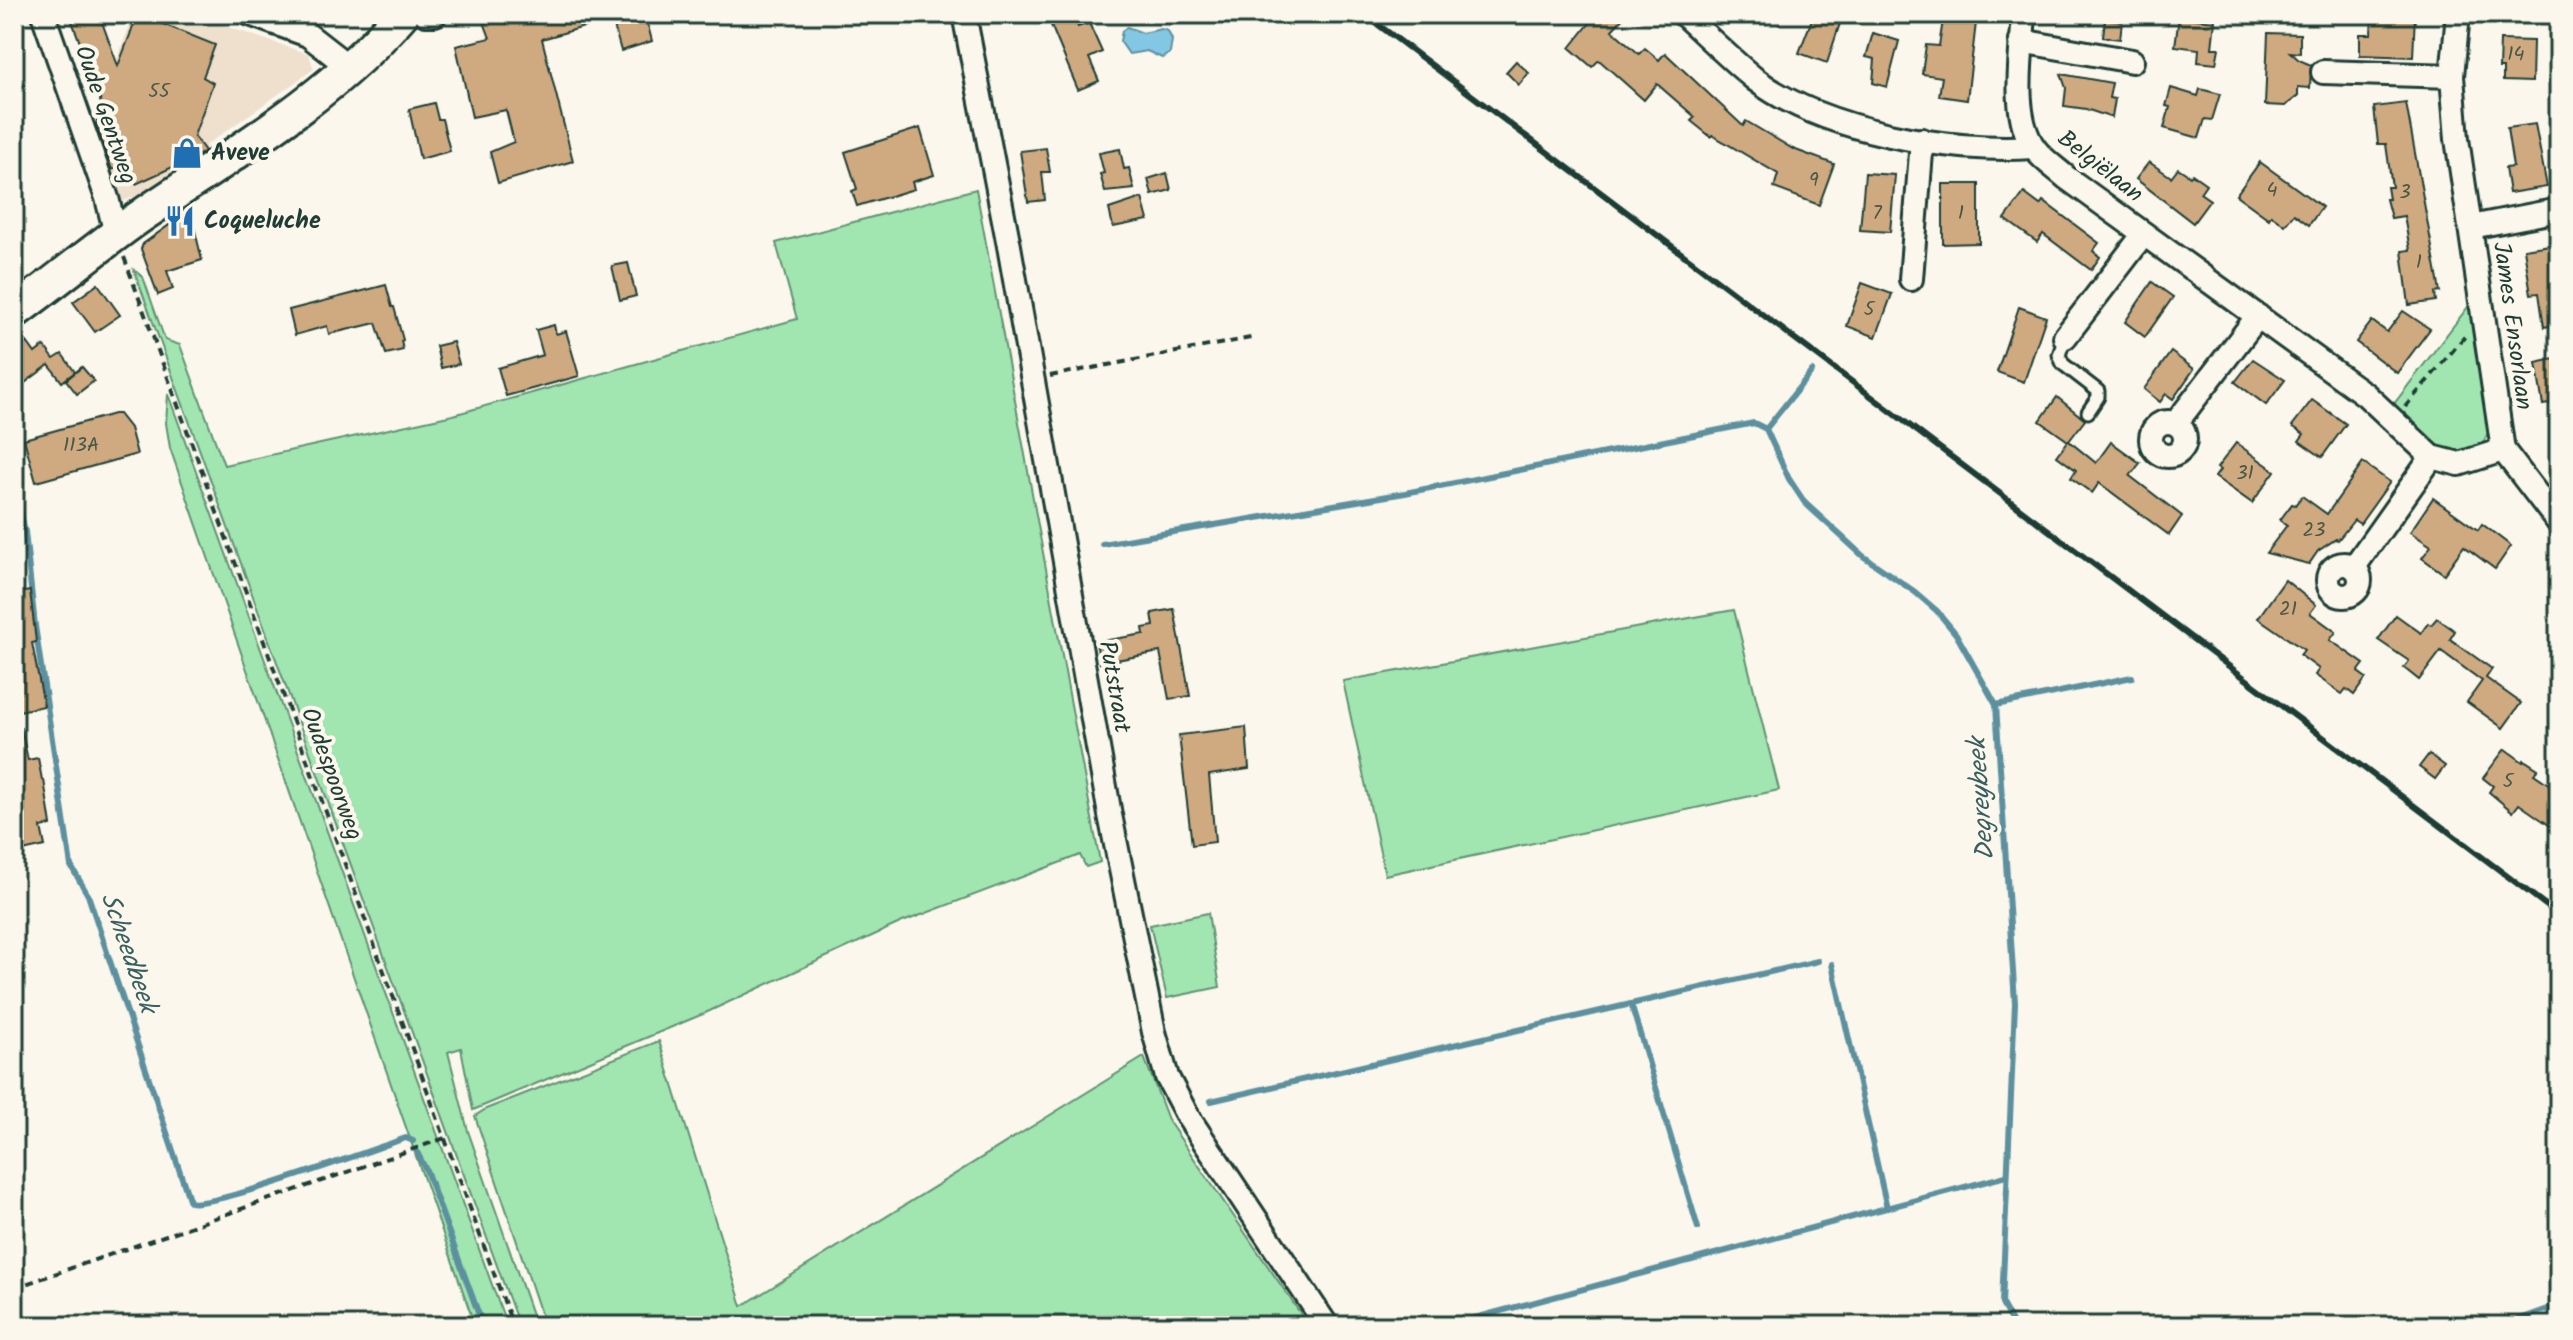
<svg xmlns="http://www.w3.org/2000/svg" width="2573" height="1340" viewBox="0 0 2573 1340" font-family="Kalam,sans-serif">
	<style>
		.built { fill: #eee0cc }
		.green { fill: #a1e6b1; stroke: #609272; stroke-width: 2 }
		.water { fill: #83c7e4; stroke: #5b909e; stroke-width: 2 }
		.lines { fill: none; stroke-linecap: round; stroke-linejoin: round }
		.stream { stroke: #5b909e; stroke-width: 6 }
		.building { fill: #cfaa81; stroke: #1f3d34; stroke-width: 2 }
		.lane-casing { stroke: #1f3d34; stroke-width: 17 }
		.street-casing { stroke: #1f3d34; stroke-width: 28 }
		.secondary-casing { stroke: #1f3d34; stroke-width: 38 }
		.path { stroke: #1f3d34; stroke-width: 4; stroke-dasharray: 8 6; stroke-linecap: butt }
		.lane { stroke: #fbf7ec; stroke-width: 11 }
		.street { stroke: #fbf7ec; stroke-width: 22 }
		.secondary { stroke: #fbf7ec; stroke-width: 32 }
		.rail { stroke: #1f3d34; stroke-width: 6 }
		.labels { text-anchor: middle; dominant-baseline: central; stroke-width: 8; stroke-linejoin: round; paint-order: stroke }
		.number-label { font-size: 20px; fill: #4b5847 }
		.street-label { font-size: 24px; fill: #1f3d34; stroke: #fbf7ec }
		.poi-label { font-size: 24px; font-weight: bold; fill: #1f3d34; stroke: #fbf7ec; text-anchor: start }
		.water-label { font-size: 26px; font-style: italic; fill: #386060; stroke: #fbf7ec }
	</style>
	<rect width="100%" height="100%" fill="#fbf7ec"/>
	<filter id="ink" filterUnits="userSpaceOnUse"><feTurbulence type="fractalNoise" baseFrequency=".0125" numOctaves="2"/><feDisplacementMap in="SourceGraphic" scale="16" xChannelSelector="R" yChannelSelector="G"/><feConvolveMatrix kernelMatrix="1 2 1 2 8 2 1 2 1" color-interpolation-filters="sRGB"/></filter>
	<g filter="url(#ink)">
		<!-- built -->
		<polygon class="built" points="134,14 189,14 309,54 314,69 205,146 209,154 165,183 119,203 91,129"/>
		<!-- green -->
		<g class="green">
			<polygon points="976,189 1100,862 1086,867 1080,855 900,923 703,1014 473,1110 461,1048 448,1052 468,1131 536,1326 519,1326 134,270 143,277 165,340 180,345 224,465 453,415 797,319 776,243"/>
			<path d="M2471,303L2491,422C2488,435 2484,446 2470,451C2440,462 2413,423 2394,404Z"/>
			<polygon points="168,394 507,1326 475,1326 170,448 166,423"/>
			<polygon points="1734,610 1779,790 1385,875 1343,681"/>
			<polygon points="1208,913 1220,987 1167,998 1150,925"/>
			<polygon points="659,1041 742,1306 1144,1057 1169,1122 1309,1326 545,1326 475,1116 486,1109"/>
		</g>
		<!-- water -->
		<polygon class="water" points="1127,27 1143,33 1161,29 1168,31 1172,40 1170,53 1162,58 1147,51 1129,54 1120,41 1122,31"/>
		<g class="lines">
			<!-- stream -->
			<g class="stream">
				<polyline points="1812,371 1766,429 1789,479 1805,503 1863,556 1915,592 1937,611 1956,634 1996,705 2015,1003 2002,1304 2014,1326"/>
				<path d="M14,482L25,532L35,626L71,866L88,895L190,1202C212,1209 373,1149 406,1138L413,1141"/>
				<polyline points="1102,544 1405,493 1754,423 1766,429"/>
				<polyline points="1996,705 2132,677"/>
				<polyline points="1832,964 1887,1208"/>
				<polyline points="1211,1101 1631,1004"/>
				<polyline points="417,1152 426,1170 483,1326"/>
				<polyline points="1698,1228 1631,1004 1818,961"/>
				<polyline points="1445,1326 2006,1176"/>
				<polyline points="2501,1326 2559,1305"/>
			</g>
		</g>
		<!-- building -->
		<g class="building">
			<polygon points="83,14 99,14 118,66 138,14 215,45 203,77 213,83 194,136 205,151 179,168 177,165 136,184 127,163 112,170 96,124 101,112 100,98 71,18"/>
			<polygon points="481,14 512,14 514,19 532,14 645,14 652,41 621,51 612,19 542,39 573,161 498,183 490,152 514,142 506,110 472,117 456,46 490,38"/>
			<polygon points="1597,14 1627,14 1612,30 1639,54 1645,48 1659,60 1665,53 1743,126 1746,121 1793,149 1834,164 1819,205 1774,188 1778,174 1712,135 1711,137 1691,121 1695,117 1657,84 1644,100 1599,60 1592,67 1570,48"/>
			<polygon points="1814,14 1843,14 1827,63 1799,53"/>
			<polygon points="1944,14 1977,14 1967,100 1939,96 1942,77 1922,74 1926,45 1939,46"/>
			<polygon points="2372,14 2415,14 2413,57 2360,55 2360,34 2371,34"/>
			<polygon points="1074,17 1078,27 1089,23 1102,52 1089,58 1099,81 1078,90 1051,25"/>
			<polygon points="2179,17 2215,21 2212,48 2219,48 2216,64 2198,62 2199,49 2175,46"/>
			<polygon points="2105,19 2122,21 2120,39 2103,37"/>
			<polygon points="1873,33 1899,41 1887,87 1873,83 1875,59 1866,57"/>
			<polygon points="2268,33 2300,34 2300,53 2290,52 2299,60 2311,65 2310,88 2298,87 2298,96 2285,106 2265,105"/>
			<polygon points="2500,40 2533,41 2532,82 2503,81 2503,68 2499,68"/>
			<polygon points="1516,61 1529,73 1519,85 1506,72"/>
			<polygon points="2061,74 2112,83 2109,98 2115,99 2112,118 2086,109 2064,106 2066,88"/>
			<polygon points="2171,88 2198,96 2200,89 2220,94 2212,120 2205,119 2199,138 2164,128 2170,107 2166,106"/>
			<polygon points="434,103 438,119 442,119 450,151 420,159 409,109"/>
			<polygon points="2406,103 2440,292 2435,293 2436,301 2409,305 2402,251 2410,250 2404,216 2391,218 2386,199 2389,199 2387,187 2392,187 2386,144 2378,144 2374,107"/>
			<polygon points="2535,124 2547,187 2509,193 2505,168 2513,167 2507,128"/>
			<polygon points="920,128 934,175 912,182 914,189 857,206 852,191 857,189 845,152"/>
			<polygon points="1046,148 1050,172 1042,172 1045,200 1028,202 1020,151"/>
			<polygon points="1120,149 1124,169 1129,168 1134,189 1105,192 1100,174 1104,173 1099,153"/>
			<polygon points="2149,162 2171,177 2178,168 2190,176 2192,174 2206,184 2200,193 2210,200 2193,223 2136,179"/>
			<polygon points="2260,162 2322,207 2309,225 2294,214 2285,225 2271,215 2269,219 2236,195"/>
			<polygon points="1167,173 1171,190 1152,195 1148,179"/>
			<polygon points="1865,173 1895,175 1890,232 1860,230"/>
			<polygon points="1943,184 1979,184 1979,243 1943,244"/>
			<polygon points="2024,193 2040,205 2043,201 2099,243 2093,251 2100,257 2091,270 2043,234 2037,242 2005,219"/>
			<polygon points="1142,198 1148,220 1113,227 1109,209"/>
			<polygon points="190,210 202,260 167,271 173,289 158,295 141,249 143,244"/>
			<polygon points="2550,245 2559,306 2559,324 2544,327 2539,293 2531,294 2524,249"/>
			<polygon points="628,263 636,296 620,300 612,266"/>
			<polygon points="2152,282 2173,297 2145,337 2125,322"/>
			<polygon points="1862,283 1892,294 1876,337 1847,326"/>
			<polygon points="98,284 120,315 95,332 73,302"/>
			<polygon points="386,285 392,307 394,307 403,340 401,341 403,350 386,354 376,323 329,334 327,326 295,335 289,310"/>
			<polygon points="2019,307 2046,317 2024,382 1997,372"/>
			<polygon points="2403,311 2430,329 2397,373 2356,342 2372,321 2387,332"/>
			<polygon points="554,325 556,334 566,331 579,376 506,396 498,368 543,355 536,330"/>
			<polygon points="27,342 35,353 44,346 54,359 62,354 75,372 62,382 49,365 14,391 14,352"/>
			<polygon points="453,342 459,364 441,368 436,346"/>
			<polygon points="2171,352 2194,369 2173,399 2166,394 2160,402 2144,389"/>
			<polygon points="2559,358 2559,402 2543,405 2536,363"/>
			<polygon points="2253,359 2285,380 2266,405 2235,382"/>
			<polygon points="82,367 94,381 77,394 66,380"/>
			<polygon points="2057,397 2085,420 2069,441 2096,463 2111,442 2140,463 2130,476 2182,516 2169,535 2099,483 2092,493 2071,478 2076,470 2057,456 2068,441 2040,421"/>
			<polygon points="2312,400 2346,424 2322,457 2299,441 2304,434 2292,426"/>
			<polygon points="114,414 119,414 130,428 137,454 36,482 24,439"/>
			<polygon points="2236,443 2275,471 2252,503 2215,477 2220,470 2217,468"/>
			<polygon points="2363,463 2390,482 2360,524 2354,520 2338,540 2336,539 2318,551 2309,564 2266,553 2287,525 2280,520 2292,504 2295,505 2302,496 2327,514"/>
			<polygon points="2433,498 2478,530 2482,524 2511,546 2495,569 2464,546 2444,574 2422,558 2431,546 2410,532"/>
			<polygon points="2285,580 2316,605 2310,613 2336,632 2330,640 2364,664 2358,672 2366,678 2354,695 2346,689 2342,694 2315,675 2319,669 2300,655 2304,650 2258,618"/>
			<polygon points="30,591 36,642 32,643 44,706 14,712 14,594"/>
			<polygon points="1174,609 1190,696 1169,699 1160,652 1100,663 1096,642 1144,634 1143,628 1154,626 1152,613"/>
			<polygon points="2396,615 2421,633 2428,623 2431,625 2437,618 2455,631 2450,639 2492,669 2486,678 2521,703 2503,728 2467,702 2482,681 2441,651 2419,680 2404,668 2409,661 2378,640"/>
			<polygon points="1246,727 1249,769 1209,775 1215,842 1192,845 1179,735"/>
			<polygon points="14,728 21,728 28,760 38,758 42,780 44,780 51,825 41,827 45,846 14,853"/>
			<polygon points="2505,749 2523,762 2524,760 2538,769 2534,774 2559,791 2559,832 2519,804 2513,812 2489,792 2493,786 2483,778"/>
			<polygon points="2429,754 2445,766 2435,779 2419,767"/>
		</g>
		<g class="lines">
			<defs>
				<polyline id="lane" points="2065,337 2059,355 2063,364 2098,391 2098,397 2088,412"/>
				<g id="street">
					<polyline points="43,14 107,198 116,234"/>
					<polyline points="250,14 308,35 349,67"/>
					<polyline points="426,14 435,14"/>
					<polyline points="964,14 1009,246 1110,815 1154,1032 1167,1077 1188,1117 1327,1326"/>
					<path d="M1683,14C1707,36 1731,60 1756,80C1823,131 1951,153 2033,147"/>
					<path d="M2024,14C2022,52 2010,116 2035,149C2043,160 2057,169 2067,178L2366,395L2432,457L2459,464L2503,450"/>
					<polyline points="2458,14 2452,76 2457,139 2503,450 2559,523"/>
					<polyline points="2021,41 2132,61"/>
					<polyline points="2323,72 2452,76"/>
					<polyline points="2471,227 2559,210"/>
					<polyline points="1911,279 1922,140"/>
					<polyline points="2065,337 2144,234"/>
					<circle cx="2168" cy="439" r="17"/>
					<polyline points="2176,423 2258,316"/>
					<circle cx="2344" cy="580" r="16"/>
					<polyline points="2354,567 2432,457"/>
				</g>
				<path id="secondary" d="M14,312C57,281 98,246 141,216C231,155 331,97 402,14"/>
			</defs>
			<!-- lane casing -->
			<use href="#lane" class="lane-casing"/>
			<!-- street casing -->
			<use href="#street" class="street-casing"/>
			<!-- secondary casing -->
			<use href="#secondary" class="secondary-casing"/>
			<!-- path -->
			<g class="path">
				<polyline points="124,257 513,1326"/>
				<polyline points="1050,376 1256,337"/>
				<polyline points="2405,407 2467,334"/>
				<polyline points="14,1288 445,1138"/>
			</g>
			<!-- lane -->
			<use href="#lane" class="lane"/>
			<!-- street -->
			<use href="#street" class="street"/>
			<!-- secondary -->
			<use href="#secondary" class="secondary"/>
			<!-- rail -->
			<polyline class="rail" points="1364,14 2559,915"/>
		</g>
	</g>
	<!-- icons -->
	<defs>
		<symbol id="shop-bare" viewBox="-9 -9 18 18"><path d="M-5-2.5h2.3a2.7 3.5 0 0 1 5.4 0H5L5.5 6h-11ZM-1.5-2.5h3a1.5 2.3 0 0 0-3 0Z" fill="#1f6fb2" stroke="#fbf7ec" stroke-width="2.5" paint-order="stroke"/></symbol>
		<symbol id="restaurant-bare" viewBox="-9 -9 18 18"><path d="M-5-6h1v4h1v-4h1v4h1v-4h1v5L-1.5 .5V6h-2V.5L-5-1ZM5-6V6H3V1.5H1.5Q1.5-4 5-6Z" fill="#1f6fb2" stroke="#fbf7ec" stroke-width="2.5" paint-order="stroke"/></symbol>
	</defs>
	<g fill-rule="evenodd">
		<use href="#shop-bare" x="165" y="131" width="44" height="44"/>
		<use href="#restaurant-bare" x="158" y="199" width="44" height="44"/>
	</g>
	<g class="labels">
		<!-- number labels -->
		<g class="number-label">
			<text x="2516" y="55">14</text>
			<text x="159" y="92">55</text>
			<text x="1814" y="181">9</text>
			<text x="2272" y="191">4</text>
			<text x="2405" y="193">3</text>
			<text x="1877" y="214">7</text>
			<text x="1961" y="214">1</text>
			<text x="2419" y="263">1</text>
			<text x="1869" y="310">5</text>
			<text x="81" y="446">113A</text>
			<text x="2245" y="474">31</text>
			<text x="2314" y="531">23</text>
			<text x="2288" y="610">21</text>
			<text x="2508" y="782">5</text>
		</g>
		<!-- street labels -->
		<g class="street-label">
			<text transform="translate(105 115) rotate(71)">Oude Gentweg</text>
			<text transform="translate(2100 167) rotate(38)">Belgiëlaan</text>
			<text transform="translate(2512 326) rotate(82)">James Ensorlaan</text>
			<text transform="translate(1114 687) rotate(80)">Putstraat</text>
			<text transform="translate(331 774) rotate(70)">Oudespoorweg</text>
		</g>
		<!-- poi labels -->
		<g class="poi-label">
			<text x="211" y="153">Aveve</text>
			<text x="204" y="221">Coqueluche</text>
		</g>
		<!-- water labels -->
		<g class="water-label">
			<text transform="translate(1982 799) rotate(-94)">Degreybeek</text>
			<text transform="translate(128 953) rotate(71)">Scheedbeek</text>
		</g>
	</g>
	<!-- margin -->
	<rect width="2573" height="1340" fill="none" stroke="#fbf7ec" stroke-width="48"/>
	<rect x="24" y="24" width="2525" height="1292" fill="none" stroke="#1f3d34" stroke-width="3" filter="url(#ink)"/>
</svg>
